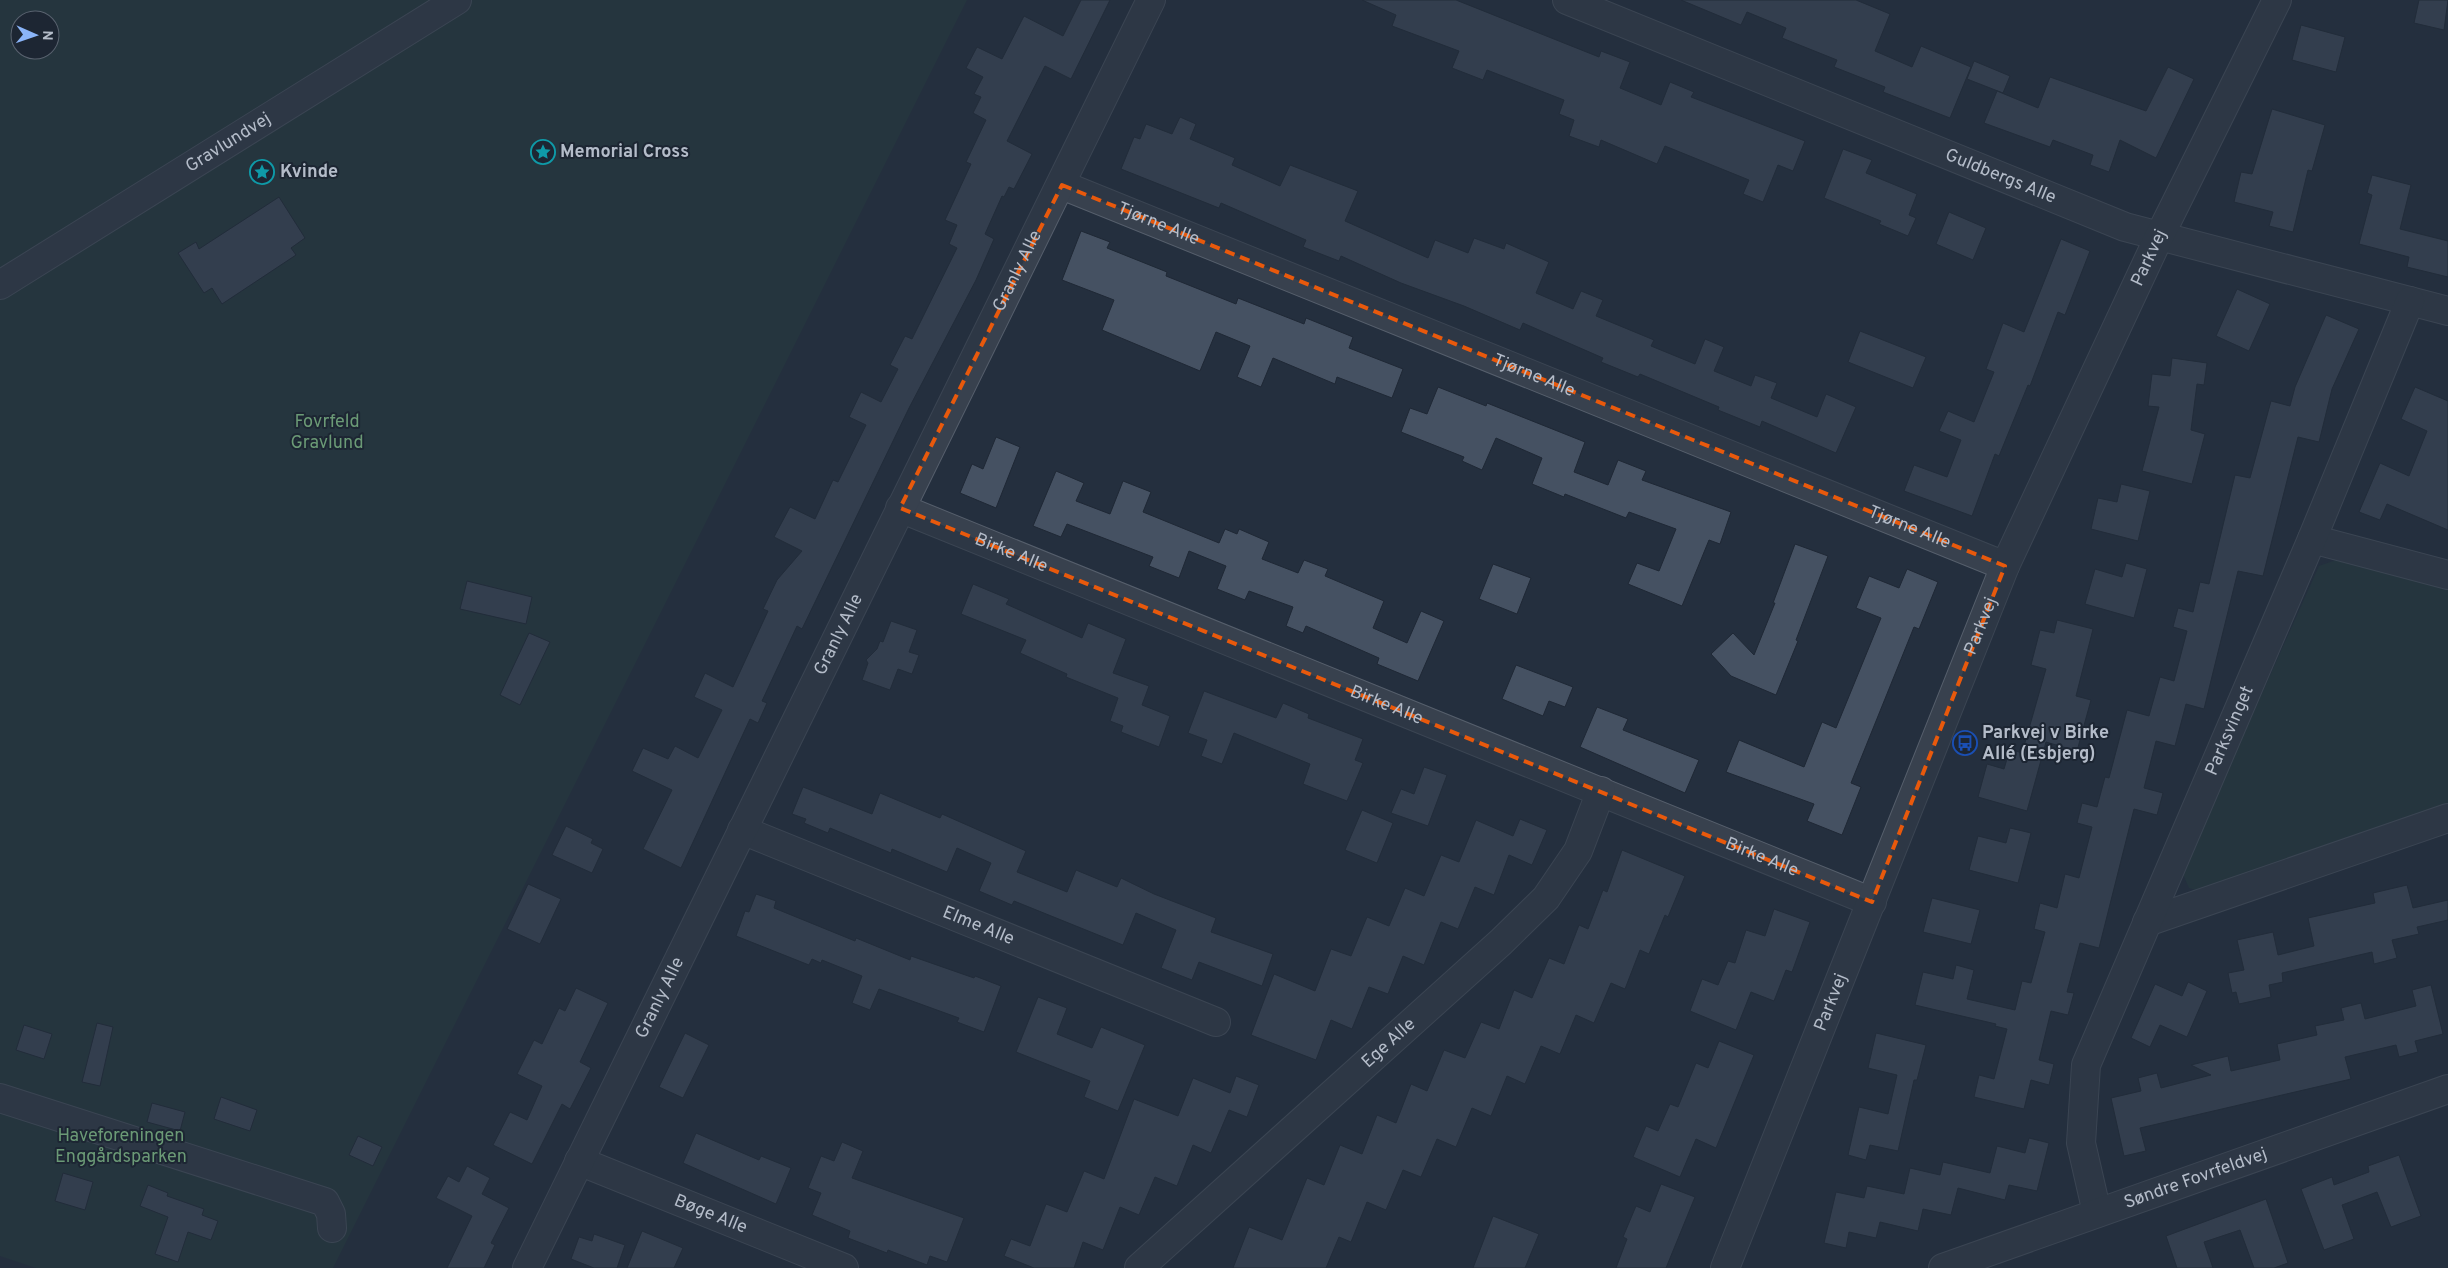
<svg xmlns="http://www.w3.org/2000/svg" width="2448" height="1268" viewBox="0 0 2448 1268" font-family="Overpass,sans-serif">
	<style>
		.green { fill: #263c3f; fill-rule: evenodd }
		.building { fill: #455162; stroke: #1f2835 }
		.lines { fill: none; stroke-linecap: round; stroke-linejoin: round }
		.minor-casing { stroke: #565f6c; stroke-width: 30 }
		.minor { stroke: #38414e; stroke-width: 28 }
		.marked { fill: none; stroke: #e8590c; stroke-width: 4; stroke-dasharray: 10 6; stroke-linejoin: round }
		.labels { text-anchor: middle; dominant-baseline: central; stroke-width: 4; stroke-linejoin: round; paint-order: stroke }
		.street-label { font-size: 18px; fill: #b4bcc9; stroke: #1d2633 }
		.poi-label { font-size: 18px; font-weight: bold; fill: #b4bcc9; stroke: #1d2633; text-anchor: start }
		.park-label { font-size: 18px; fill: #6b9a76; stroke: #1d2633 }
	</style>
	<rect width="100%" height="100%" fill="#242f3e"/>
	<!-- green -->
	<g class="green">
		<path d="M0,0H967L333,1268H36L0,1256ZM20,20H50V50H20Z"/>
		<polygon points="2336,560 2448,589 2448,806 2204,893 2189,888 2182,872 2319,566"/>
	</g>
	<!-- building -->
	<g class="building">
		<polygon points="1081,0 1110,0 1071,79 1045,66 1007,141 1032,154 1014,189 1009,187 1004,197 1002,196 985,234 994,239 976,280 909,408 802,629 797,626 762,701 767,703 758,723 750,719 681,868 643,849 672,790 632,771 643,748 668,759 675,746 698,758 722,710 694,697 705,673 733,687 768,611 763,609 777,580 802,551 774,537 790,507 815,519 833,480 838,482 866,425 849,417 861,392 881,402 898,369 890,365 905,336 912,339 957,248 949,244 957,225 945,220 971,164 966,162 986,120 973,113 981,97 974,94 983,77 966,68 977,47 1002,59 1024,16 1063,36"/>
		<polygon points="1362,0 1456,0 1599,57 1601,51 1630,62 1620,88 1661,105 1670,82 1694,92 1691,97 1805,141 1793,171 1778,165 1763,202 1743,194 1749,180 1665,146 1657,164 1601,140 1599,147 1569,136 1574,120 1559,114 1564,100 1487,70 1483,80 1452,68 1459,51 1392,26 1396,15"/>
		<polygon points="1681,0 1856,0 1890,14 1875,51 1912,67 1921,46 1971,67 1950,118 1883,92 1885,87 1834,67 1837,60 1782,38 1786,28 1747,12 1741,25"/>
		<polygon points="2419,0 2448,0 2444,30 2414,23"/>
		<polygon points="2301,25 2345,37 2336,72 2292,60"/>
		<polygon points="1974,61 2010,76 2003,93 1967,79"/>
		<polygon points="2168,67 2194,79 2156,158 2120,140 2109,172 2090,165 2093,155 2053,140 2050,147 1984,123 1997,91 2038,108 2050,77 2146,111"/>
		<polygon points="2272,109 2325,125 2312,171 2308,170 2293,232 2269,226 2273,212 2234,202 2241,172 2252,174"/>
		<polygon points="1180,117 1196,124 1190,139 1235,158 1232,165 1280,186 1290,165 1358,191 1345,221 1428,258 1435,240 1468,253 1474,238 1504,249 1506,243 1549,262 1536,293 1573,309 1581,291 1603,300 1596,316 1654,340 1651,346 1695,364 1705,339 1724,347 1714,371 1751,386 1755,375 1777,383 1771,398 1817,417 1826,394 1856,407 1836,453 1762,421 1760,427 1718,410 1719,407 1640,374 1638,377 1601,362 1603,358 1523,323 1520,330 1464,306 1401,283 1341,256 1339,261 1303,247 1306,240 1221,203 1219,208 1121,169 1134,137 1140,139 1146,124 1172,134"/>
		<polygon points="1843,149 1872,160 1866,173 1917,194 1909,215 1916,218 1908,236 1879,224 1881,221 1824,198"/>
		<polygon points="2372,175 2411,185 2400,229 2448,241 2448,277 2407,267 2409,257 2359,244 2372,195 2367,193"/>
		<polygon points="279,197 305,238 291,248 296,255 222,304 212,288 204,293 178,253 196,242 199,249"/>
		<polygon points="1949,212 1986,228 1973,260 1936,244"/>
		<polygon points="1081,231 1110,242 1107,248 1167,272 1166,276 1236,304 1238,298 1304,324 1306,318 1353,337 1349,348 1403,369 1392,398 1337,377 1335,384 1273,358 1261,387 1237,377 1250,346 1216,332 1200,371 1102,330 1114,300 1062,280"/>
		<polygon points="2061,239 2090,251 2065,315 2058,312 2030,386 2028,385 1999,456 1995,454 1972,516 1904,491 1914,465 1947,477 1961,440 1939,431 1948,411 1974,422 1994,372 1986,369 2003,323 2024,332"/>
		<polygon points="2237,289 2270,304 2249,351 2216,336"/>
		<polygon points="2326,315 2359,329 2332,389 2319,442 2298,437 2263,576 2238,571 2204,709 2186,704 2175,746 2156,741 2144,788 2163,793 2157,815 2134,809 2099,948 2080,943 2067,992 2074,993 2068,1015 2051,1011 2039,1060 2054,1064 2049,1085 2031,1080 2024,1109 1974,1097 1979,1075 1994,1079 2007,1029 1995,1026 1996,1024 1915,1005 1923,972 1953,979 1956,965 1974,970 1967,999 2015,1010 2022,981 2031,983 2045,932 2034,929 2040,903 2057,908 2065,874 2079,878 2092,827 2077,823 2082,803 2097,807 2105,777 2109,778 2127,710 2149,716 2160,677 2174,681 2187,631 2173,627 2178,608 2193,612 2200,582 2209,584 2235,475 2250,478 2271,401 2290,406 2295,387"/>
		<polygon points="1860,331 1926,357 1913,388 1848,362"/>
		<polygon points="2172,358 2207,363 2204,385 2197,384 2191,430 2205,434 2192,484 2142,471 2159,407 2148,406 2152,374 2170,376"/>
		<polygon points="1438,387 1486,406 1487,403 1585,442 1574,472 1608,485 1618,460 1646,471 1642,480 1731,512 1720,544 1709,540 1682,606 1628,584 1637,563 1659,571 1676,529 1629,512 1626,518 1565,494 1564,497 1532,484 1542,458 1496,438 1482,470 1462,461 1464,457 1401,432 1410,408 1427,414"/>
		<polygon points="2415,387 2448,401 2448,530 2387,504 2380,520 2359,512 2380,463 2409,476 2427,431 2401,419"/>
		<polygon points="996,437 1020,447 996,508 960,493 972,464 983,469"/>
		<polygon points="1056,471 1084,483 1076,501 1110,514 1123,481 1151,492 1143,512 1219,543 1225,529 1237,534 1239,529 1269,542 1262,559 1298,573 1304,560 1328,569 1325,576 1384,601 1373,628 1407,643 1421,611 1444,621 1418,681 1377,664 1379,658 1306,626 1303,633 1286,626 1293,607 1249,591 1245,600 1217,589 1226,566 1189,551 1179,578 1149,566 1153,557 1067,524 1061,537 1033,526"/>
		<polygon points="2121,484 2150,491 2138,541 2091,529 2098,498 2117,502"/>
		<polygon points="1795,544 1828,556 1796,640 1798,641 1776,695 1731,676 1711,654 1733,633 1754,655 1775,603 1773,603"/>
		<polygon points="2126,563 2147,569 2134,618 2085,604 2095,569 2122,577"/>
		<polygon points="1493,564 1531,578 1517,614 1479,599"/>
		<polygon points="1907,569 1938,582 1919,629 1914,627 1851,783 1861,787 1842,835 1807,821 1814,804 1726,772 1739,740 1804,767 1822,722 1836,728 1881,618 1856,608 1869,576 1899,588"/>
		<polygon points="467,581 532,597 526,624 460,609"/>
		<polygon points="973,584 1009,599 1006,604 1082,638 1088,623 1126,639 1113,673 1149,686 1142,705 1170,716 1159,747 1121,732 1123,726 1110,721 1118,698 1066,677 1067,674 1020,653 1026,640 961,614"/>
		<polygon points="2057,620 2093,629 2076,696 2091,700 2077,751 2046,742 2027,811 1978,797 1987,764 2004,769 2010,749 2022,753 2046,669 2031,665 2040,630 2054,633"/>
		<polygon points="891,621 917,630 909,652 919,655 912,674 898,669 890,690 862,680 868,663 866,660 877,649 880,641 883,642"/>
		<polygon points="529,633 550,642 520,705 500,695"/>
		<polygon points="1516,665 1573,687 1565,707 1549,701 1543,716 1502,699"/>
		<polygon points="1204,691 1276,718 1283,703 1309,714 1308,718 1363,739 1355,760 1363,763 1347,801 1303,784 1310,764 1234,733 1222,764 1201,756 1207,740 1188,733"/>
		<polygon points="1597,707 1628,719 1623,730 1699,760 1685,793 1580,747"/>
		<polygon points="1424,767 1447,775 1428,826 1391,813 1401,789 1414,794"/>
		<polygon points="803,787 872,814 880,793 940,818 942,814 1026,851 1017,872 1067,892 1076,870 1117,887 1121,878 1154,894 1216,918 1211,932 1273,954 1262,986 1199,962 1192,980 1161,968 1176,930 1136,913 1123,945 1014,901 1012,905 979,891 991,863 957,848 947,872 892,849 891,853 830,828 828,833 804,823 806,819 792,814"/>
		<polygon points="1362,810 1393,823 1377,863 1345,850"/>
		<polygon points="1520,819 1547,830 1532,865 1509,855 1494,895 1475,887 1458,929 1441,922 1424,965 1403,956 1388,994 1369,987 1352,1029 1331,1020 1316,1060 1251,1035 1274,974 1315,991 1331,949 1351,956 1367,917 1389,926 1405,888 1424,896 1441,855 1459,862 1476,820 1513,836"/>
		<polygon points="566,826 593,839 591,843 603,849 592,873 552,855"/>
		<polygon points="2010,828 2031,833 2018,883 1969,870 1978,836 2006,843"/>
		<polygon points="1622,850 1685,876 1668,917 1665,915 1649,954 1640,950 1625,989 1611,983 1594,1023 1576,1015 1560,1054 1541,1046 1525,1084 1507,1076 1491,1116 1472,1108 1456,1147 1437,1139 1421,1177 1403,1170 1386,1210 1367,1202 1351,1242 1339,1237 1326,1268 1233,1268 1249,1227 1282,1240 1307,1178 1324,1185 1340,1145 1362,1154 1377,1115 1396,1123 1411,1084 1427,1091 1444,1050 1465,1058 1481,1022 1499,1029 1514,990 1532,998 1549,958 1564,964 1579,925 1588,929 1603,890 1607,892"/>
		<polygon points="528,884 561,899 540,944 507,929"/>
		<polygon points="2407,885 2413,908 2448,900 2448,920 2417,927 2419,934 2392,940 2397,958 2374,964 2372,952 2282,973 2283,982 2269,985 2271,997 2239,1004 2236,992 2232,993 2228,973 2244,970 2237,940 2273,932 2278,955 2314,946 2308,918 2375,903 2373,893"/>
		<polygon points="756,894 776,901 774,908 855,941 856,938 910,960 911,956 974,978 975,976 1001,986 984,1032 957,1022 959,1018 879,989 870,1010 852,1003 862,976 822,960 821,963 812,959 809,965 736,936 745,911 749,912"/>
		<polygon points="1932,898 1980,910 1971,944 1923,932"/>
		<polygon points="1774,909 1810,922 1792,972 1786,970 1774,1001 1751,992 1736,1030 1690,1011 1702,979 1718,985 1728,961 1735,963 1746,930 1765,936"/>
		<polygon points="2188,982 2207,991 2187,1037 2160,1025 2150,1047 2131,1038 2155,984 2182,996"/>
		<polygon points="2431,985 2443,1034 2415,1041 2418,1052 2399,1057 2396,1045 2345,1057 2351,1079 2140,1128 2146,1151 2124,1156 2111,1098 2141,1091 2138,1078 2157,1073 2161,1088 2211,1075 2191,1065 2228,1056 2231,1071 2280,1060 2277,1044 2317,1035 2315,1026 2344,1020 2341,1008 2361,1003 2365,1019 2416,1006 2412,990"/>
		<polygon points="576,988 608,1003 580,1062 591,1068 570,1109 562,1104 532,1164 493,1145 510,1112 527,1120 542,1086 517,1074 534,1040 542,1044 559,1008 565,1011"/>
		<polygon points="1038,997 1067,1008 1057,1034 1092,1048 1101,1027 1145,1045 1118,1111 1084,1097 1090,1081 1016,1052"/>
		<polygon points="97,1023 113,1027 100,1086 82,1082"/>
		<polygon points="24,1025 52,1034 44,1059 16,1050"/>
		<polygon points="685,1033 709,1045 683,1098 659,1087"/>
		<polygon points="1876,1033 1926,1045 1917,1080 1914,1080 1898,1151 1870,1145 1866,1160 1848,1155 1859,1107 1888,1114 1897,1075 1868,1068"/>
		<polygon points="1719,1041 1754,1055 1716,1148 1696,1139 1680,1177 1633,1157 1646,1126 1658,1131 1670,1104 1678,1107 1696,1063 1708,1068"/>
		<polygon points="1236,1076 1259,1085 1247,1117 1229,1110 1211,1153 1193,1145 1177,1186 1155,1177 1139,1215 1120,1207 1103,1250 1083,1242 1074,1268 1034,1268 1004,1256 1011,1239 1030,1246 1046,1204 1067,1212 1084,1171 1104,1179 1134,1099 1178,1116 1193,1078 1230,1093"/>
		<polygon points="221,1097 257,1110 250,1131 214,1119"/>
		<polygon points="152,1103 185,1112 180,1131 147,1122"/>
		<polygon points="696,1133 759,1160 761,1156 791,1168 776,1204 683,1163"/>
		<polygon points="358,1136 382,1147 373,1166 349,1155"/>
		<polygon points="2029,1138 2049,1143 2037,1191 2009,1185 2005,1200 1958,1188 1951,1215 1923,1209 1918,1231 1880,1222 1876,1238 1849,1232 1846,1248 1824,1243 1836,1192 1864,1198 1867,1186 1904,1194 1910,1168 1940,1175 1943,1162 1990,1173 1997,1146 2025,1153"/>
		<polygon points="842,1142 863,1151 852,1178 964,1218 947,1262 930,1256 927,1265 888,1250 887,1253 848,1238 850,1231 812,1215 821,1193 808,1188 821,1156 834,1161"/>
		<polygon points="2399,1155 2421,1216 2391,1227 2377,1192 2342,1205 2354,1239 2324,1250 2301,1189 2332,1177 2334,1185 2369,1172 2368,1166"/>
		<polygon points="467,1166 490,1178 482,1194 509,1208 491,1243 495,1245 484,1268 447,1268 472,1216 436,1198 448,1176 459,1182"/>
		<polygon points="63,1173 93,1182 85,1210 55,1201"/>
		<polygon points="1661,1184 1695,1197 1666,1268 1616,1268 1627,1239 1623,1237 1636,1206 1650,1212"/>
		<polygon points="148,1185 168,1193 167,1196 204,1209 202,1215 218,1221 211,1240 188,1232 178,1262 155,1254 168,1217 140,1206"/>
		<polygon points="2266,1199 2288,1263 2274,1268 2254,1268 2240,1230 2204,1242 2213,1268 2177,1268 2166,1236"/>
		<polygon points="1493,1216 1539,1234 1525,1268 1473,1268"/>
		<polygon points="642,1231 683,1248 674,1268 627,1268"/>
		<polygon points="594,1234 625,1245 617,1268 594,1268 571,1259 579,1237 592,1241"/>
	</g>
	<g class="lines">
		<defs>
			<g id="minor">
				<path id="s1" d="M1567,0L2125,227L2448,311"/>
				<path id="s2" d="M1062,185L2005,566"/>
				<path id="s3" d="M0,285L457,0"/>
				<path id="s4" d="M900,508L1872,902"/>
				<polyline points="2312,539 2448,575"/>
				<path id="s5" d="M742,830L1216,1022"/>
				<polyline points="2147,922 2448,818"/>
				<polyline points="0,1098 325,1202 331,1214 332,1228"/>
				<path id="s6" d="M579,1161L844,1268"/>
				<path id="s7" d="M2097,1213L2081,1143L2086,1065L2312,539L2410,301"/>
				<path id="s8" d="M527,1268L1151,0"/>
				<path id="s9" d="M1139,1268L1501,942L1546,898L1578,851L1601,791"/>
				<path id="s10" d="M1725,1268L2005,566L2159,237L2277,0"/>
				<path id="s11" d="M1943,1268L2448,1089"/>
			</g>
		</defs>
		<!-- minor casing -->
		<use href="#minor" class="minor-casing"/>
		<!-- minor -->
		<use href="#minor" class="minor"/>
	</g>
	<!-- marked area -->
	<path d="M0 0H2448V1268H0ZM1062,185L2005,566L1872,902L900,508Z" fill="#242f3e" fill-opacity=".55" fill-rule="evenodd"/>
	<path class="marked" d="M1062,185L2005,566L1872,902L900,508Z"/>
	<!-- icons -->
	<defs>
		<symbol id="sight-ring" viewBox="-11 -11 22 22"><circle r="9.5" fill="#1d2633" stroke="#0f9aa8" stroke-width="1.5"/><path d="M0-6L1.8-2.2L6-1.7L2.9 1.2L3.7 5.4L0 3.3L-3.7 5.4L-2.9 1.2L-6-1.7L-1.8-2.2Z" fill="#0f9aa8"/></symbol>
		<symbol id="bus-ring" viewBox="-11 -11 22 22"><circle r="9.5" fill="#1d2633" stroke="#1a4fb4" stroke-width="1.5"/><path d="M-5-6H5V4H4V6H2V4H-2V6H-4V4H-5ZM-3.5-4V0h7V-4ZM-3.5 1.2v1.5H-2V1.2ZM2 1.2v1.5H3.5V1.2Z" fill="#1a4fb4"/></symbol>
	</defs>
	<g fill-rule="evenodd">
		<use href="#sight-ring" x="529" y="138" width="28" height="28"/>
		<use href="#sight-ring" x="248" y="158" width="28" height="28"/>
		<use href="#bus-ring" x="1951" y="729" width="28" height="28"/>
	</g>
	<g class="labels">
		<!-- street labels -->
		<g class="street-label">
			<text stroke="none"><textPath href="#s3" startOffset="269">Gravlundvej</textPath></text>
			<text stroke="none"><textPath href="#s1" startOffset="468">Guldbergs Alle</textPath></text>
			<text stroke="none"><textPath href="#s2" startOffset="104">Tjørne Alle</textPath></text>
			<text stroke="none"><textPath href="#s10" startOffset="1096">Parkvej</textPath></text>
			<text stroke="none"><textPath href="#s8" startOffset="1111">Granly Alle</textPath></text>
			<text stroke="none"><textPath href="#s2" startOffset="509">Tjørne Alle</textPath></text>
			<text stroke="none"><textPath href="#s2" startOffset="914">Tjørne Alle</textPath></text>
			<text stroke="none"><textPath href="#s4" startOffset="120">Birke Alle</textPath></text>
			<text stroke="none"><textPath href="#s10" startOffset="691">Parkvej</textPath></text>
			<text stroke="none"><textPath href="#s8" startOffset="706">Granly Alle</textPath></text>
			<text stroke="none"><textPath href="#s4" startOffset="525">Birke Alle</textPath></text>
			<text stroke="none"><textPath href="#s7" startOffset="514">Parksvinget</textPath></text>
			<text stroke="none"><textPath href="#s4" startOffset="930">Birke Alle</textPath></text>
			<text stroke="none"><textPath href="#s5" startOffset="255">Elme Alle</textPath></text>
			<text stroke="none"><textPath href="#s8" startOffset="301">Granly Alle</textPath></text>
			<text stroke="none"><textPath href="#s10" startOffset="286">Parkvej</textPath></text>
			<text stroke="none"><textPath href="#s9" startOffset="336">Ege Alle</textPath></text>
			<text stroke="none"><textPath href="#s11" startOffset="268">Søndre Fovrfeldvej</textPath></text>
			<text stroke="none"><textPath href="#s6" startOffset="142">Bøge Alle</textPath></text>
		</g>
		<!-- poi labels -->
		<g class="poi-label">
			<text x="560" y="152">Memorial Cross</text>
			<text x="280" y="172">Kvinde</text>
			<text x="1982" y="733">Parkvej v Birke<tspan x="1982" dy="21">Allé (Esbjerg)</tspan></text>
		</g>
		<!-- park labels -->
		<g class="park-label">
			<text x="327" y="422">Fovrfeld<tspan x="327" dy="21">Gravlund</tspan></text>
			<text x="121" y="1136">Haveforeningen<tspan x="121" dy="21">Enggårdsparken</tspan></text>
		</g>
	</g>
	<!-- north arrow -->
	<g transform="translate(35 35) rotate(92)"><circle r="24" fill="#1d2633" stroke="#59626f"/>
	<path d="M0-4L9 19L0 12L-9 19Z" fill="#8ab4f8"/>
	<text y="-8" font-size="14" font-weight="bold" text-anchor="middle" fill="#b4bcc9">N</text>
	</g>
</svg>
